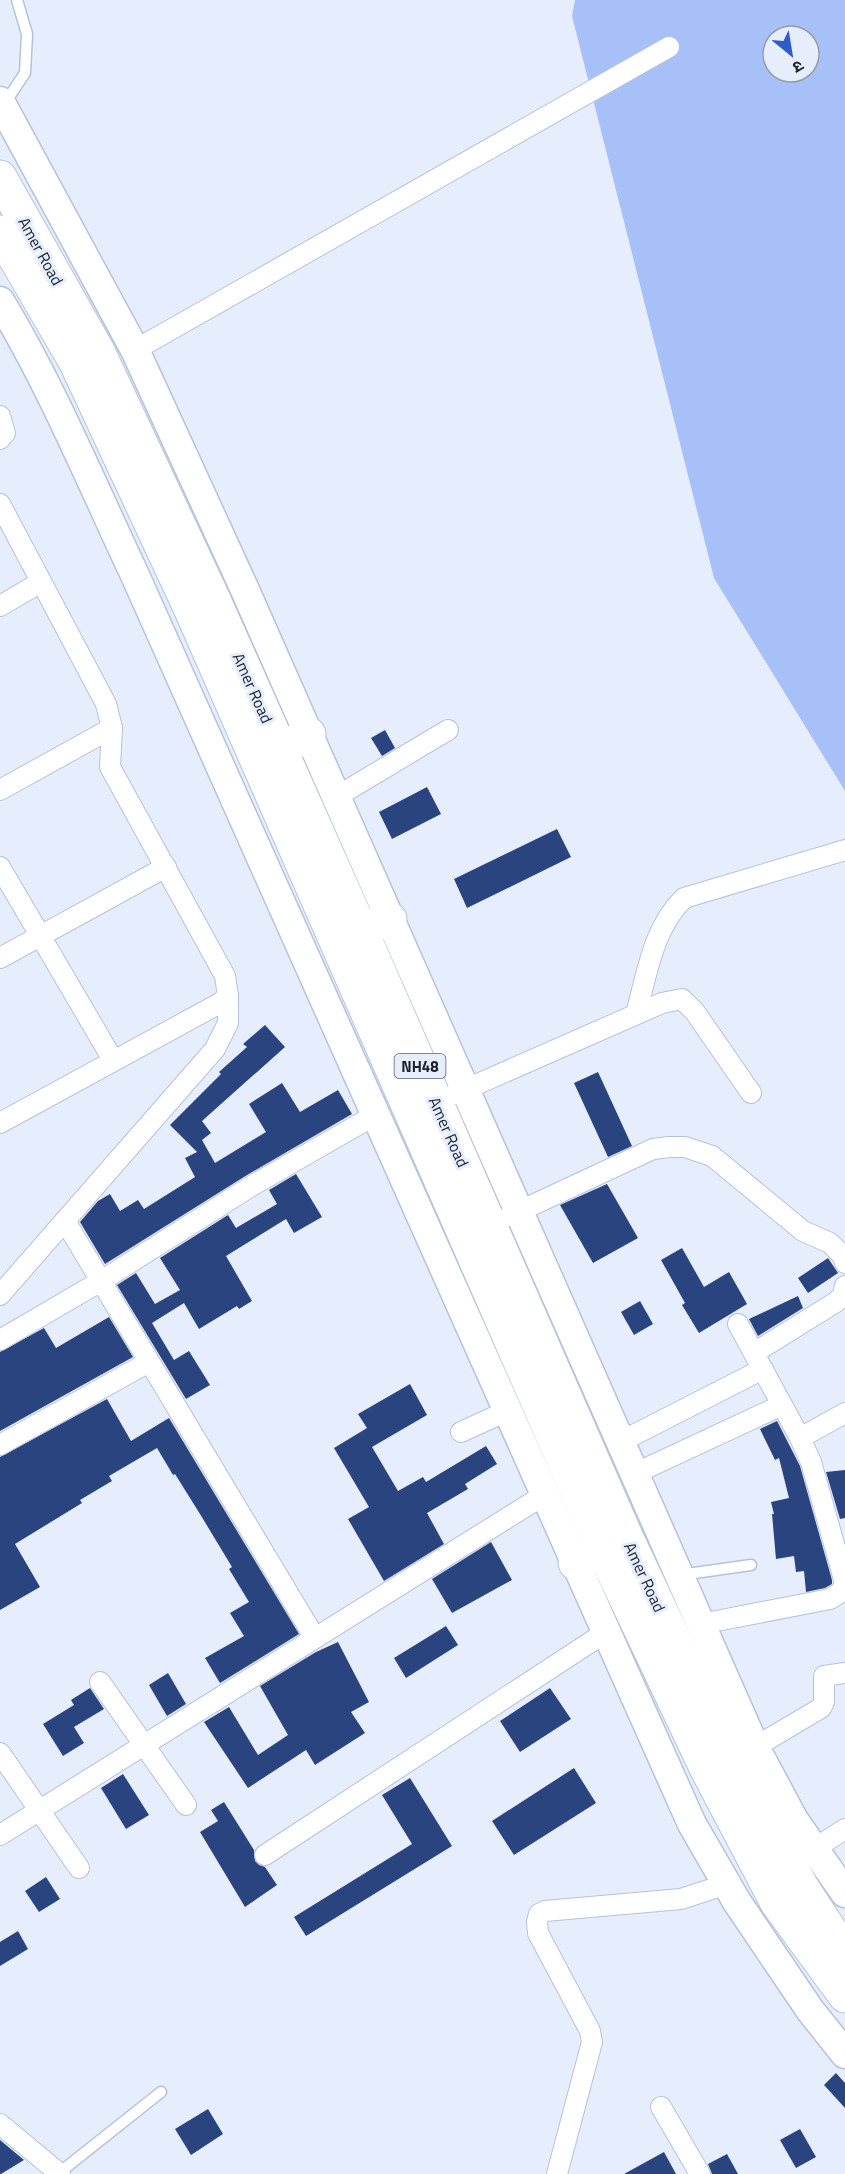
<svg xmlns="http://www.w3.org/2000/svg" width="845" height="2174" viewBox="0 0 845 2174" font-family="'Titillium Web','Noto Sans Devanagari',sans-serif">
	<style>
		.green { fill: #a7c1f8; fill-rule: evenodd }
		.building { fill: #2a447f }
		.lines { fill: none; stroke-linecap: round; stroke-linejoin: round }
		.lane-casing { stroke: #b5c2db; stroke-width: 13 }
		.street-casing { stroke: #b5c2db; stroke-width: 22 }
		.secondary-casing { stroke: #b5c2db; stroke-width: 31 }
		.highway-casing { stroke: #b5c2db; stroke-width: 35 }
		.lane { stroke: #fff; stroke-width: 10 }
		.street { stroke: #fff; stroke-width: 20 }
		.secondary { stroke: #fff; stroke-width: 28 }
		.highway { stroke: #fff; stroke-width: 33 }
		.labels { text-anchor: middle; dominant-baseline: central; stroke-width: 6; stroke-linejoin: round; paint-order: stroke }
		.shield { fill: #e6eefe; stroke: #595e6a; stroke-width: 1.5 }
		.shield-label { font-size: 15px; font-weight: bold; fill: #1c212a }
		.street-label { font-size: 16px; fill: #1c212a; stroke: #e6eefe }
	</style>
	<rect width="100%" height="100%" fill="#e6eefe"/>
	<!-- green -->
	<path class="green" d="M575,0H845V791L714,578L572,16ZM773,36H809V72H773Z"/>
	<!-- building -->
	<g class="building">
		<polygon points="385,730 395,748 382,756 371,738"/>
		<polygon points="427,787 441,814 392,839 379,812"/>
		<polygon points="557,829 571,857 467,908 454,879"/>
		<polygon points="265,1025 285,1047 202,1121 211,1133 202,1140 215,1163 266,1132 249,1104 282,1083 300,1112 338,1090 352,1114 247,1175 105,1264 80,1222 98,1201 110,1194 120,1211 138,1200 144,1209 195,1177 185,1158 197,1152 170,1125 221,1074 219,1072 247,1047 243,1044"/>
		<polygon points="598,1072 632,1146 608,1157 574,1083"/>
		<polygon points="296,1174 322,1217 294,1233 286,1219 226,1256 252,1301 239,1309 237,1306 199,1329 184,1303 152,1323 174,1360 189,1351 210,1385 186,1399 117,1285 136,1273 155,1304 180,1290 160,1258 228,1215 236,1228 277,1204 269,1190"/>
		<polygon points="607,1184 638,1238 593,1263 560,1205"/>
		<polygon points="682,1248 704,1287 729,1272 747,1304 699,1333 682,1305 685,1303 661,1260"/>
		<polygon points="828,1258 838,1273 808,1293 798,1278"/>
		<polygon points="798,1296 803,1308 758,1336 749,1319"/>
		<polygon points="640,1301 653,1324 634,1335 621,1312"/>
		<polygon points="109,1317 133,1357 0,1431 0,1352 44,1328 56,1348"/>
		<polygon points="410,1384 427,1415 372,1447 398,1491 423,1477 426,1482 486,1446 497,1464 465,1484 468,1489 427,1513 444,1544 384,1581 348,1519 369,1507 334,1448 367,1428 358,1414"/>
		<polygon points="107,1399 131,1441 169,1418 299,1634 220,1683 205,1658 244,1636 230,1613 249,1602 229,1569 232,1567 200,1514 175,1474 173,1475 157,1448 109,1476 112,1481 80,1500 82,1503 15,1544 40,1587 0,1610 0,1457"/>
		<polygon points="777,1421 800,1466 832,1580 832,1584 825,1588 806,1592 804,1571 796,1572 794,1556 776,1559 772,1514 774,1514 771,1502 789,1498 779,1458 775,1460 760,1429"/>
		<polygon points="845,1470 845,1518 840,1519 826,1472"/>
		<polygon points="491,1542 512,1580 452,1613 432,1579"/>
		<polygon points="446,1626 458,1645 406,1678 394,1658"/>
		<polygon points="338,1642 369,1702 351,1712 365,1733 315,1765 306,1750 248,1788 204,1722 229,1707 258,1755 288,1735 260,1686 316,1652"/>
		<polygon points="168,1673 186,1704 167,1716 149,1685"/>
		<polygon points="90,1688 104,1709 74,1727 84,1743 63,1756 43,1724 74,1705 71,1700"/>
		<polygon points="550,1688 571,1719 520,1752 500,1721"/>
		<polygon points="574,1768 596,1803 514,1855 492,1821"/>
		<polygon points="123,1774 149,1815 126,1829 101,1788"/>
		<polygon points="410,1778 452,1846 306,1936 294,1917 412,1844 382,1795"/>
		<polygon points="224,1802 254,1850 255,1861 259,1865 265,1867 277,1885 245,1907 200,1832 218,1821 211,1810"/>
		<polygon points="46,1877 60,1899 39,1912 25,1891"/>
		<polygon points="18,1931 28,1949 0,1966 0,1942"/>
		<polygon points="836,2073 845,2083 845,2108 824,2085"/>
		<polygon points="208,2109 223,2134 191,2155 175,2129"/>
		<polygon points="800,2129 816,2157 796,2168 780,2140"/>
		<polygon points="0,2140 24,2160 1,2174 0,2174"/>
		<polygon points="664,2152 676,2174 624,2174"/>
		<polygon points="727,2154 738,2174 712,2174 708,2164"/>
	</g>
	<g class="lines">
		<defs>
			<g id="lane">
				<polyline points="3,106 25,73 27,34 17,0"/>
				<polyline points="680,1575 751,1565"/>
				<polyline points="59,2173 161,2092"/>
			</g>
			<g id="street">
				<polyline points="135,350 669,47"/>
				<polyline points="0,416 5,433 0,439"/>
				<polyline points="0,504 106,704 112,728 110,767 225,976 228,996 220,1003 0,1123"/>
				<polyline points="0,606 41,582"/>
				<polyline points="0,790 112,728"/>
				<polyline points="336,797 448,730"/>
				<polyline points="0,867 113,1060"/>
				<polyline points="0,958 166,867"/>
				<path d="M636,1014C647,974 653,928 684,898L845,850"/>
				<polyline points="455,1094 662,1003 682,999 695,1012 751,1093"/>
				<polyline points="509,1216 653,1149 669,1147 685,1147 712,1156 803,1231 830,1243 843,1256 845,1263"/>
				<polyline points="65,1221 315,1638"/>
				<polyline points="0,1295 215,1049 228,1023 228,996"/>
				<polyline points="0,1340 101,1281 253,1185 375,1115"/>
				<polyline points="754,1353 836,1302 843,1295 845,1286"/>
				<polyline points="461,1432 507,1411"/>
				<polyline points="800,1438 845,1413"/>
				<polyline points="622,1441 763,1369"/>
				<polyline points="0,1445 149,1362"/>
				<polyline points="636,1473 782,1405"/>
				<polyline points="701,1624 830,1599 841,1592 845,1583 811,1462 800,1438 738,1324"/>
				<polyline points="100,1682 186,1805"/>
				<polyline points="755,1747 821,1708 824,1702 824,1676 845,1673"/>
				<polyline points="0,1753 79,1868"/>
				<polyline points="0,1835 544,1495"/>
				<polyline points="814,1849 845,1829"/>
				<polyline points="265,1855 606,1632"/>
				<polyline points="661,2107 700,2174"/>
				<polyline points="0,2124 60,2174"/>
				<polyline points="557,2174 592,2042 590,2031 538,1933 537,1922 539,1914 545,1911 681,1899 727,1884"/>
			</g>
			<g id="secondary">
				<polyline points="0,101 135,350 245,590 755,1747 794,1820 845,1893"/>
				<path d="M0,301C52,387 91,482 134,573L692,1824L737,1902L810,2010L845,2054"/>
			</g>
			<g id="highway">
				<polyline points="0,177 98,351 214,600 361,930 626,1536 728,1754 802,1887 845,1953"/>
				<polyline points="0,232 76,363 190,608 599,1542 706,1768 777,1903 845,1996"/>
				<polyline points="280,750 309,734"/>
				<polyline points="361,930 390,919"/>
				<polyline points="575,1563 603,1550"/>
			</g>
		</defs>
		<!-- lane casing -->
		<use href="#lane" class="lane-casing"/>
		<!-- street casing -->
		<use href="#street" class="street-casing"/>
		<!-- secondary casing -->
		<use href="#secondary" class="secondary-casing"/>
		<!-- highway casing -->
		<use href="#highway" class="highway-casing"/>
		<!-- lane -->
		<use href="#lane" class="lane"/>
		<!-- street -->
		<use href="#street" class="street"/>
		<!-- secondary -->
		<use href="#secondary" class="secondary"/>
		<!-- highway -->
		<use href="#highway" class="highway"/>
	</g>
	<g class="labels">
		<!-- shield labels -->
		<rect class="shield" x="394.5" y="1054" width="51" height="24" rx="4.5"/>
		<g class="shield-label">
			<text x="420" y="1066">NH48</text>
		</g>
		<!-- street labels -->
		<g class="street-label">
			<text transform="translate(41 251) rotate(61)">Amer Road</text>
			<text transform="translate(253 688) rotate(66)">Amer Road</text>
			<text transform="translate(449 1132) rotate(66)">Amer Road</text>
			<text transform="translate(645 1577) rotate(65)">Amer Road</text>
		</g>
	</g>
	<!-- north arrow -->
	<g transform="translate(791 54) rotate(150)"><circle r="28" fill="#e6eefe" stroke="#959ca9" stroke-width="1.5"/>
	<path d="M0-4.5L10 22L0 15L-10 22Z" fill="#305ccb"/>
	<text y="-9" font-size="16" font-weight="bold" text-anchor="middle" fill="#1c212a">उ</text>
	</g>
</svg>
